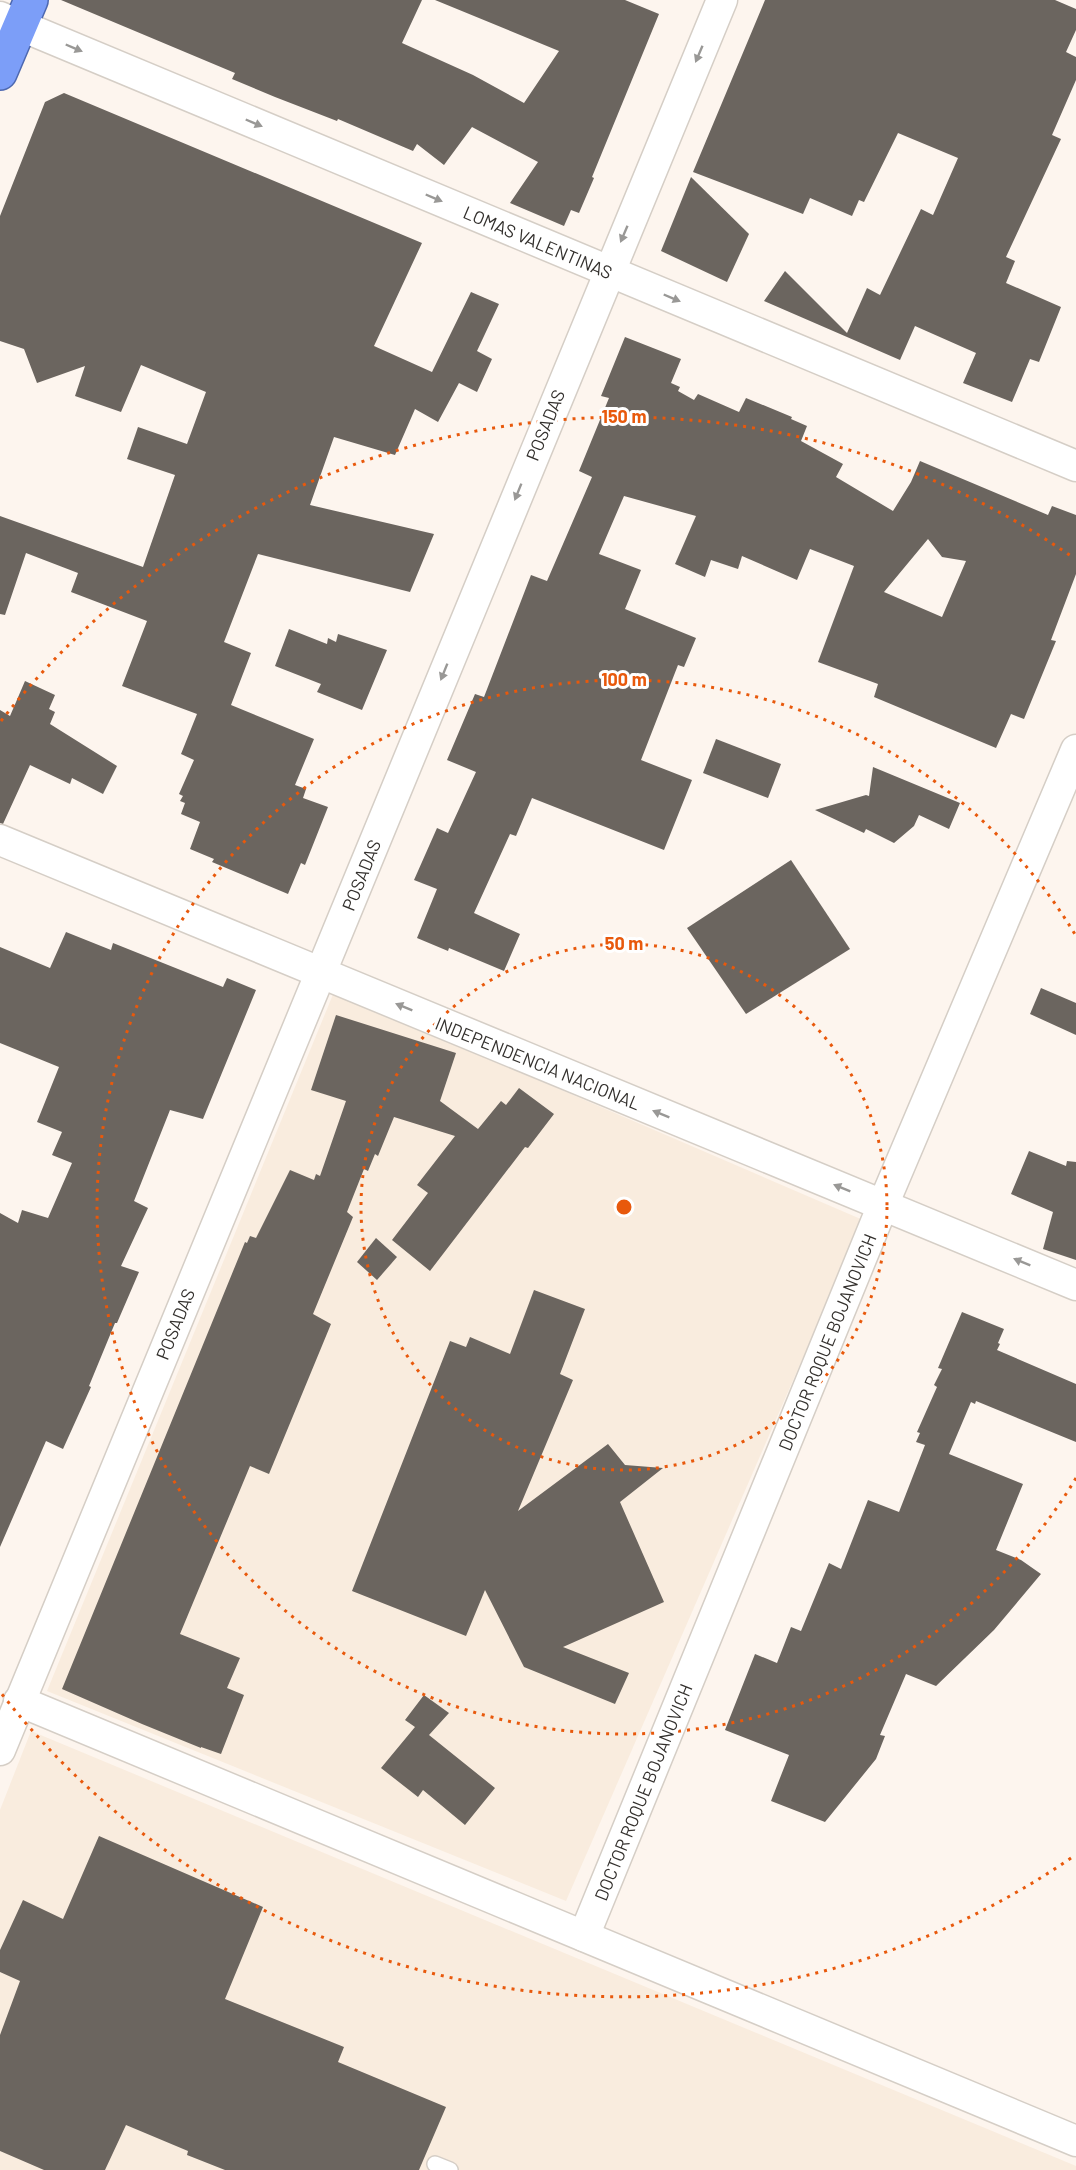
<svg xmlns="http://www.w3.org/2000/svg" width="1076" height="2170" viewBox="0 0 1076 2170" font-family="Barlow,sans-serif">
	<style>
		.built { fill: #f9ecde }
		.building { fill: #6b655f; fill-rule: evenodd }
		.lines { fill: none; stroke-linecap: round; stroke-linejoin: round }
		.service-casing { stroke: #d5cec6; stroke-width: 18 }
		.minor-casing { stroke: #d5cec6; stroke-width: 33 }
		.trunk-casing { stroke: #4d68b0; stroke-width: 36 }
		.service { stroke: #fff; stroke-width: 15 }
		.minor { stroke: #fff; stroke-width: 30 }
		.trunk { stroke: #7c9ef8; stroke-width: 33 }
		.oneway { fill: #999896 }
		.ring { fill: none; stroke: #e8590c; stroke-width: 3; stroke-dasharray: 3 6 }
		.labels { text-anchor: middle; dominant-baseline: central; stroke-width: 6; stroke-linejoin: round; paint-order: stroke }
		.street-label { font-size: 18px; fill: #33302d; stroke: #fff }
		.centre { fill: #e8590c; stroke: #fff; stroke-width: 3 }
		.ring-label { font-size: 18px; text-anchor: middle; font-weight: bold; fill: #e8590c; stroke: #fff; stroke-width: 6; stroke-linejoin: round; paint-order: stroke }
	</style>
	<rect width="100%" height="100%" fill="#fdf5ee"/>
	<!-- built -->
	<g class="built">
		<polygon points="334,992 863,1220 566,1901 47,1691"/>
		<polygon points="31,1731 1076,2166 1076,2170 0,2170 0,1810"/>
	</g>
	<!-- building -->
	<g class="building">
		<polygon points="61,0 422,0 402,43 473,75 524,103 559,51 435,0 625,0 659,14 592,177 594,178 579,213 571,210 564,226 510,203 538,162 472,127 444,165 417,144 413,151 338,119 337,121 275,97 232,79 235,73"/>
		<polygon points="765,0 1055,0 1076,9 1076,30 1066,52 1076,57 1076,80 1052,135 1061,139 1006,257 1015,261 1006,283 1061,307 1039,362 1030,359 1012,402 963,383 976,353 915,326 900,360 764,301 785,271 847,333 867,288 880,295 921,209 933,215 958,158 898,133 864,202 859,200 852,216 810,198 803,214 693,172"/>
		<polygon points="64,93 422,243 374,346 432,372 471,292 499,304 477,351 492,359 477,392 459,383 438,422 415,409 395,455 334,437 310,505 434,534 410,592 258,554 224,642 251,653 231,705 314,739 295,785 306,789 303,798 328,807 305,865 301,863 288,894 212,862 214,859 190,849 200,822 181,814 185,803 180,801 183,796 179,794 194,760 181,754 197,714 122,686 147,621 71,592 78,573 26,553 5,615 0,614 0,516 143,567 175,475 127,459 138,427 187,444 206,392 141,365 121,412 75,396 85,366 37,383 24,349 0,341 0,216 45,102"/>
		<polygon points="691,177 749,234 727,282 661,251"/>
		<path d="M625,337L681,359L671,383L680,387L678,391L694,400L698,394L739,412L746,398L792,417L791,419L807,426L801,441L843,464L836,477L893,511L911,482L920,461L1048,515L1052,506L1076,515V574L1051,640L1056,641L1024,719L1011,714L996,748L874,697L878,684L818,662L854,566L810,549L797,580L742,556L738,569L711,560L705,577L675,564L696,516L624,496L599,554L641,570L625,609L696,638L684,667L678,665L641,760L692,780L664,850L532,798L516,836L510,834L474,913L520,934L504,971L449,948L448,951L417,938L437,889L414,880L437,828L448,833L476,772L447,760L475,694L484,697L531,575L547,581L592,477L579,471L609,398L601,396ZM928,539L942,557L966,561L942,617L884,592Z"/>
		<polygon points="289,629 327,644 328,638 336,642 338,634 387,650 362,710 317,692 321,684 275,666"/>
		<polygon points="25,681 55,695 49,709 55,712 50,724 117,766 103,794 72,778 70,784 30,765 3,824 0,823 0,710 10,716"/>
		<polygon points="716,739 781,764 768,798 703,773"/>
		<polygon points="873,767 960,803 949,829 919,815 914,826 894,843 866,829 864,833 815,810 866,795 869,796"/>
		<polygon points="791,860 850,949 746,1014 687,928"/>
		<polygon points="66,932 111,950 113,943 223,987 227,978 256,990 203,1119 170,1110 134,1201 148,1208 121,1266 139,1272 117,1323 115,1323 89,1386 91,1387 63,1449 46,1441 0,1547 0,1213 18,1223 22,1210 48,1218 72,1163 52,1155 62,1132 37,1122 59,1067 0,1043 0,947 50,968"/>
		<polygon points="1041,988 1076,1003 1076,1035 1030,1014"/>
		<polygon points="336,1015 456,1053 440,1101 478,1129 501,1101 506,1105 519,1088 554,1114 528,1148 525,1147 430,1271 392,1240 428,1193 417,1185 455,1136 394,1117 378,1156 375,1154 368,1171 364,1169 347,1212 353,1217 313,1314 331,1324 269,1474 250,1466 180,1634 240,1658 227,1688 244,1695 221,1754 201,1747 201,1748 142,1724 62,1689 245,1242 247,1243 250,1236 256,1238 290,1170 314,1180 316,1174 320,1176 346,1101 311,1090"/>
		<polygon points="1029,1151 1066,1166 1067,1161 1076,1162 1076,1260 1043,1249 1053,1212 1011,1194"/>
		<polygon points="376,1238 397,1257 377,1280 357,1262"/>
		<polygon points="534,1290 585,1309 560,1374 573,1380 518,1511 608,1444 625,1465 663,1468 620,1502 664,1602 563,1647 629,1673 615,1704 524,1667 485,1590 466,1636 352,1591 450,1341 466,1347 470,1337 510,1354"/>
		<polygon points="962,1312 1004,1329 998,1343 1000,1344 997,1350 1076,1384 1076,1442 976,1401 975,1404 971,1402 949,1454 1023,1484 996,1550 1021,1560 1041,1574 994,1630 936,1686 906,1674 880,1735 885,1736 876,1759 825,1822 771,1801 789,1755 725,1730 755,1654 777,1663 791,1627 801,1631 829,1563 841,1569 868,1500 899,1512 925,1445 916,1442 920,1433 917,1432 937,1387 934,1385 942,1369 938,1368"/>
		<polygon points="424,1695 449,1713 429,1735 495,1788 465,1825 423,1790 418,1797 381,1768 415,1727 405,1720"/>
		<polygon points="99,1836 263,1907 225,1999 344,2047 338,2062 446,2107 419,2170 225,2170 187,2155 188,2151 126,2125 105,2170 44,2170 0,2151 0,2035 20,1981 0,1972 0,1950 23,1900 63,1919"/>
	</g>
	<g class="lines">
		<defs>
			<polyline id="service" points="435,2164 450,2170"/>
			<g id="minor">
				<polyline points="0,17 1076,466"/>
				<polyline points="0,840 1076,1285"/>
				<polyline points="19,1701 1076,2141"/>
				<polyline points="0,1750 722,0"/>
				<polyline points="584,1936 883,1205 1076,750"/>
			</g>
			<polyline id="trunk" points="0,73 31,0"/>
		</defs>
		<!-- service casing -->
		<use href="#service" class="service-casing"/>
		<!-- minor casing -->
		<use href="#minor" class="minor-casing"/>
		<!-- trunk casing -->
		<use href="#trunk" class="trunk-casing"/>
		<!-- service -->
		<use href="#service" class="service"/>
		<!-- minor -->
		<use href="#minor" class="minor"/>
		<!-- trunk -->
		<use href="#trunk" class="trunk"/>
	</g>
	<!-- one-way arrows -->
	<defs><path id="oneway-solid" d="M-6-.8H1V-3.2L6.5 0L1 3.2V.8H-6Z" transform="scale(1.5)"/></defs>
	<g class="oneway">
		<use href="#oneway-solid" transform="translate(74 48) rotate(23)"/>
		<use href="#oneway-solid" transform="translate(699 54) rotate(113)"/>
		<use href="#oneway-solid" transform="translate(254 123) rotate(23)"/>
		<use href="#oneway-solid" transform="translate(434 198) rotate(23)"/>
		<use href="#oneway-solid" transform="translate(624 234) rotate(113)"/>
		<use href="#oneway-solid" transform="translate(672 298) rotate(23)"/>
		<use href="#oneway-solid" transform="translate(518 492) rotate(112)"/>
		<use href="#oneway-solid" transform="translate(444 672) rotate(112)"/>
		<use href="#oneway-solid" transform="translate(404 1007) rotate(-158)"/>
		<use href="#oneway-solid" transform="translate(661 1114) rotate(-158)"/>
		<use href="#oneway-solid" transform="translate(842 1188) rotate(-158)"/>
		<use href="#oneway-solid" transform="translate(1022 1262) rotate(-158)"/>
	</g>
	<!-- distance rings -->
	<g class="ring">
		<circle cx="624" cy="1207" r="263"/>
		<path d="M1076 1478A527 527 0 1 1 1076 936"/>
		<path d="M1071 1858A790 790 0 0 1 1 1693M1 721A790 790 0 0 1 1071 556"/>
	</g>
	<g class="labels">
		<!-- street labels -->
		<g class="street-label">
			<text transform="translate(538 242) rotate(23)">LOMAS VALENTINAS</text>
			<text transform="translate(545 425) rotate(-68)">POSADAS</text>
			<text transform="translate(361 875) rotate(-68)">POSADAS</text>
			<text transform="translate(538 1063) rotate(22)">INDEPENDENCIA NACIONAL</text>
			<text transform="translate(175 1324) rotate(-68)">POSADAS</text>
			<text transform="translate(827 1342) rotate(-68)">DOCTOR ROQUE BOJANOVICH</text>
			<text transform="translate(643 1792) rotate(-68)">DOCTOR ROQUE BOJANOVICH</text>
		</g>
	</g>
	<circle cx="624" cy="1207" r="9" class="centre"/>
	<g class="ring-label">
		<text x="624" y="423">150 m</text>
		<text x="624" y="686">100 m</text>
		<text x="624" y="950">50 m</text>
	</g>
</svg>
